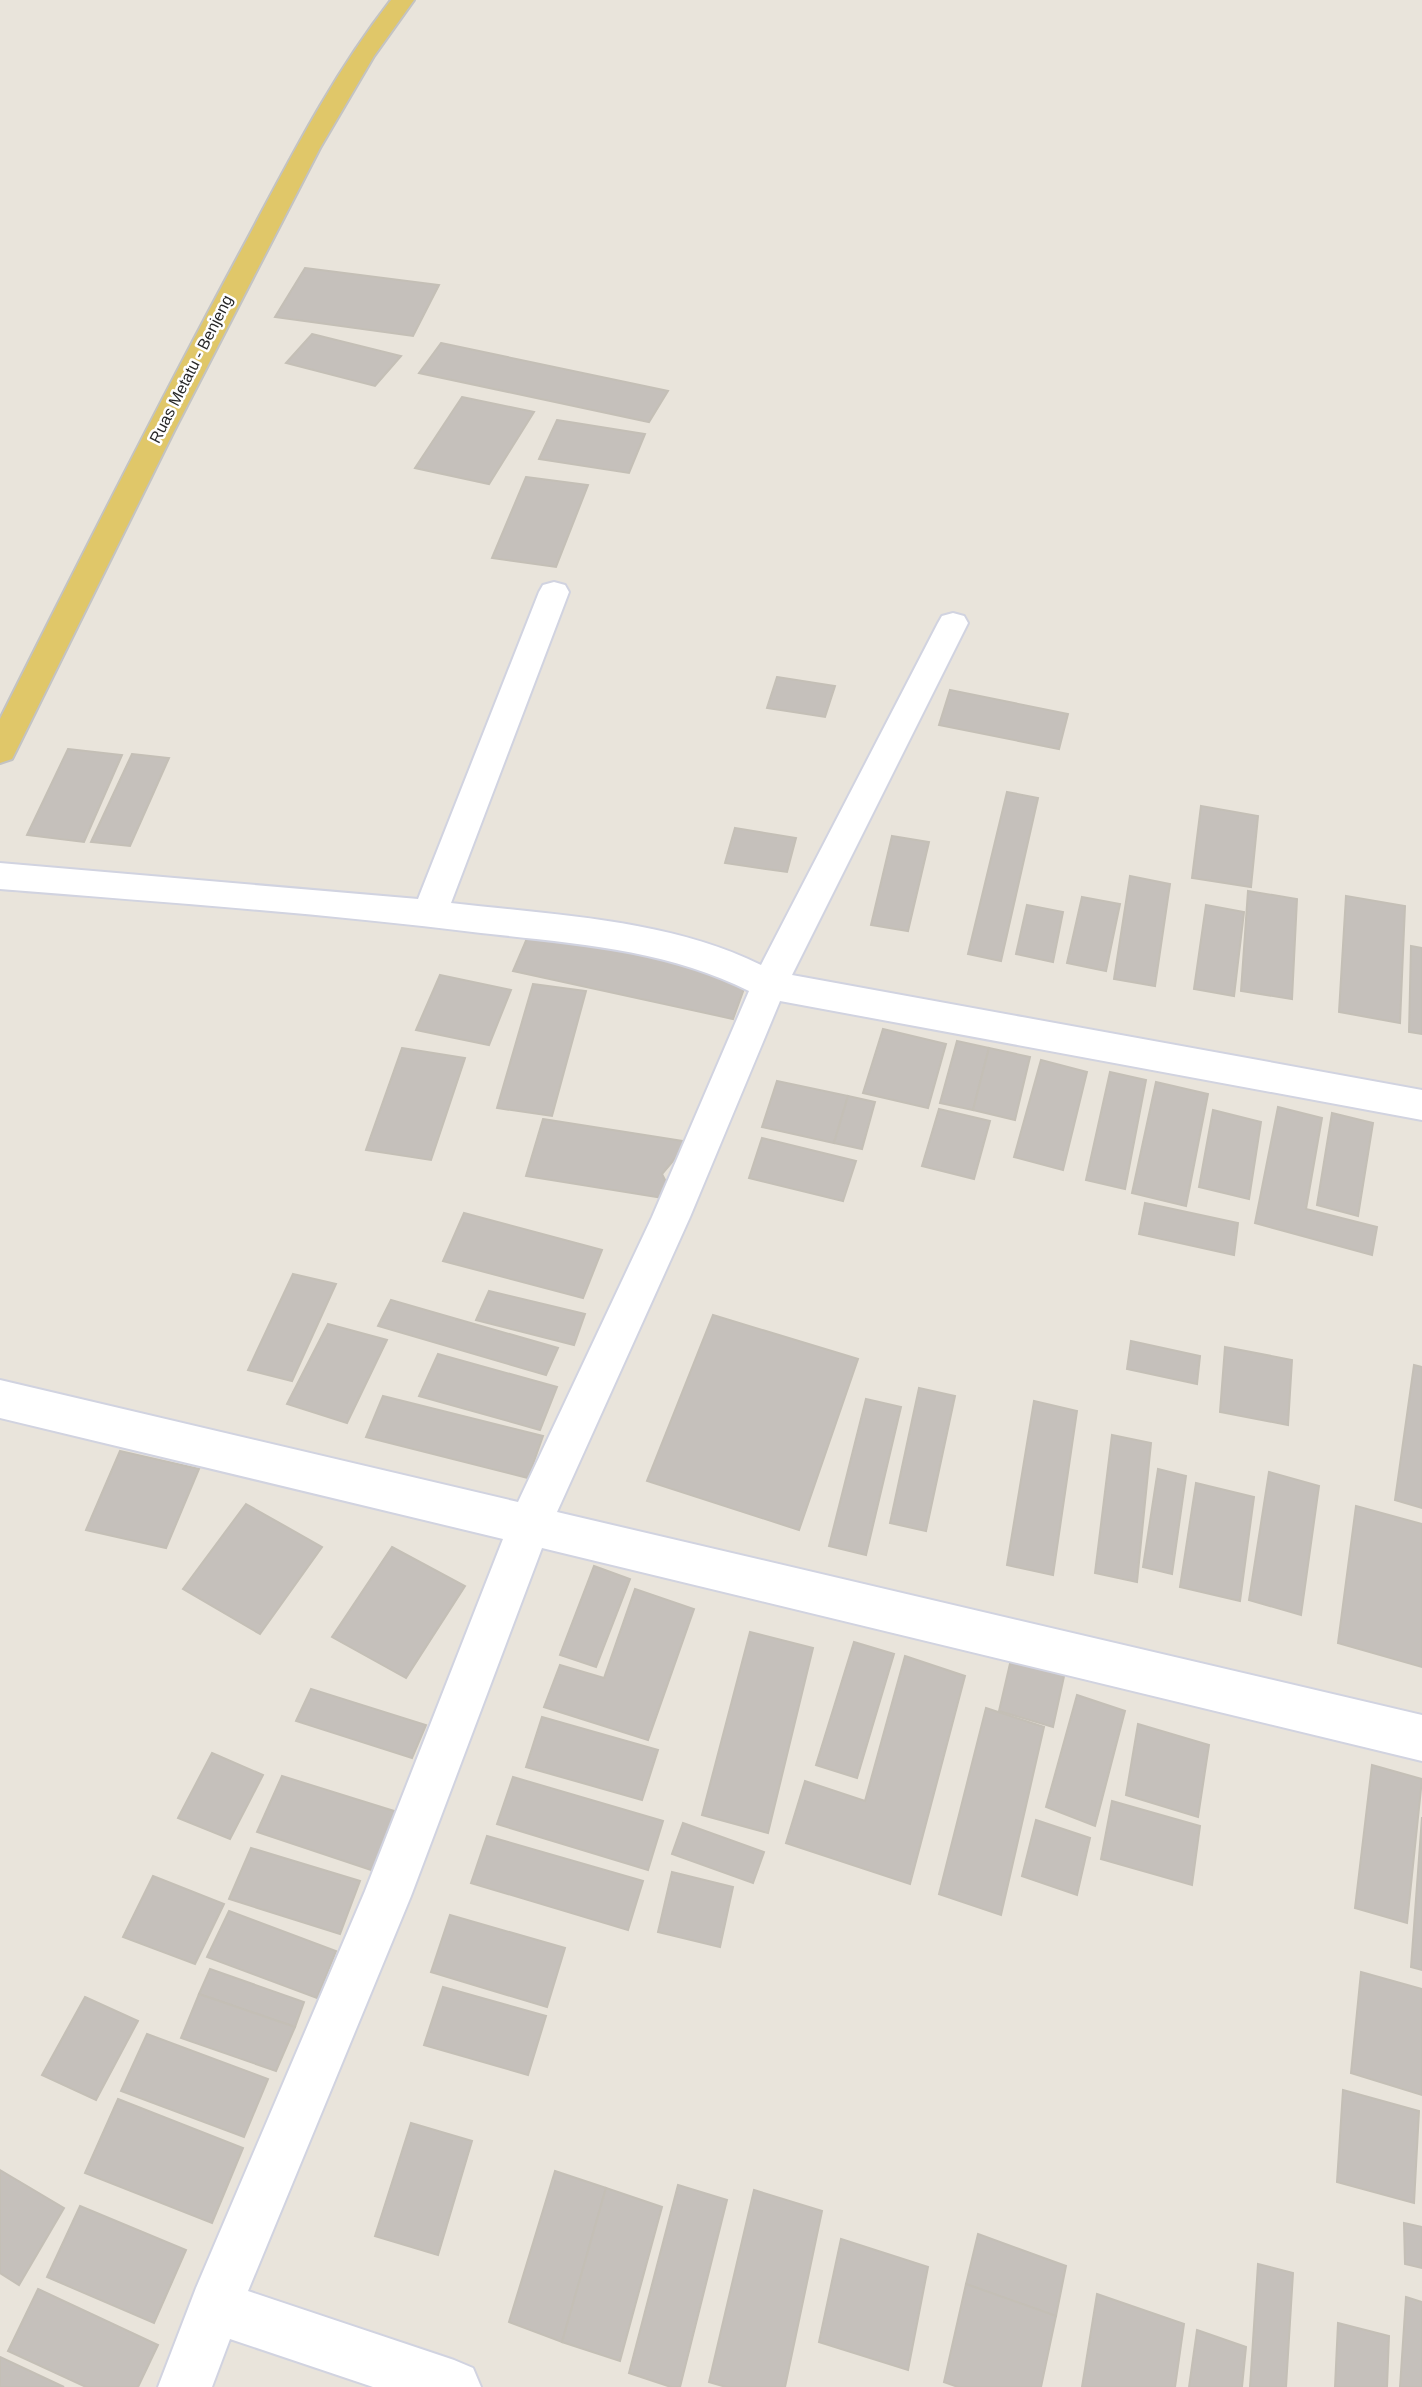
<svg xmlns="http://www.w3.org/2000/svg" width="1422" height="2387" viewBox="0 0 1422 2387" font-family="Helvetica,sans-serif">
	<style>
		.building { fill: #c5c0bb; stroke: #c4bfb6; stroke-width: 2 }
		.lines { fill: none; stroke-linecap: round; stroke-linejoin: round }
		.minor-casing { stroke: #d1d3e0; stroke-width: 4 }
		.major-casing { stroke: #c3c3c3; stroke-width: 4 }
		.minor { fill: #fff; fill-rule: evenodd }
		.major { fill: #e0c769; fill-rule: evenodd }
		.labels { text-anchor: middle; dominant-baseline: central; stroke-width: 5; stroke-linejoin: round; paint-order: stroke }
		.far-street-label { font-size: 16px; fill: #282828; stroke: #fff }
	</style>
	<rect width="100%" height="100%" fill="#e9e4db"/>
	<!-- building -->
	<g class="building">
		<polygon points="305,268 439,285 413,336 275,317"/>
		<polygon points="312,334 401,356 375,386 286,363"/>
		<polygon points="441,343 668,391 649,422 419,373"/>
		<polygon points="462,397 534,412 489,484 415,468"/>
		<polygon points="557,420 645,434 629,473 539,459"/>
		<polygon points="526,477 588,485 556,567 492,558"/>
		<polygon points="777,677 835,686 825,717 767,708"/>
		<polygon points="950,690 1068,714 1059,749 939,725"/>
		<polygon points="68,749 122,755 84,842 27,835"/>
		<polygon points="132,754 169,758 130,846 91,842"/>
		<polygon points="1007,792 1038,798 1001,961 968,954"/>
		<polygon points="1201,806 1258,816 1251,887 1192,878"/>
		<polygon points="735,828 796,838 787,872 725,863"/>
		<polygon points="892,836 929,842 908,931 871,925"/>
		<polygon points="1130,876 1170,884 1155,986 1114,979"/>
		<polygon points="1248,891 1297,899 1292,999 1241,991"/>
		<polygon points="1346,896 1405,906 1400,1023 1339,1012"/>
		<polygon points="1082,897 1120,904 1106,971 1067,963"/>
		<polygon points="1027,905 1063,912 1053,962 1016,954"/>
		<polygon points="1206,905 1244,912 1234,996 1194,989"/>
		<polygon points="531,929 749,975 733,1019 513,971"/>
		<polygon points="1411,946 1422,948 1422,1034 1409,1032"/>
		<polygon points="440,975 511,990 489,1045 416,1030"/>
		<polygon points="533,984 586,991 552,1116 497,1108"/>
		<polygon points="883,1029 946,1044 928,1108 863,1093"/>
		<polygon points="957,1041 989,1048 973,1110 940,1103"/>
		<polygon points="402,1048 465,1058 431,1160 366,1150"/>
		<polygon points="989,1048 1030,1057 1015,1120 973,1110"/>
		<polygon points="1041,1060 1087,1072 1063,1170 1014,1157"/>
		<polygon points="1110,1072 1146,1080 1125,1189 1086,1180"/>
		<polygon points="777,1081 848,1096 834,1143 762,1127"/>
		<polygon points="1156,1082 1208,1094 1186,1206 1132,1193"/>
		<polygon points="848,1096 875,1102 862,1149 834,1143"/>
		<polygon points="1278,1107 1322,1118 1306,1209 1377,1227 1372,1255 1255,1223"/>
		<polygon points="939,1109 990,1121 974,1179 922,1166"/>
		<polygon points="1213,1110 1261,1122 1249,1199 1199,1187"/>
		<polygon points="1332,1113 1373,1123 1358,1216 1317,1205"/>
		<polygon points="543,1119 689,1142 662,1174 675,1200 526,1176"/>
		<polygon points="762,1138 856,1161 843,1201 749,1178"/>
		<polygon points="1145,1203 1238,1223 1234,1255 1139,1234"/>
		<polygon points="464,1213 602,1250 583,1298 443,1261"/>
		<polygon points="293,1274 336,1284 292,1381 248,1370"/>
		<polygon points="489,1291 585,1314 574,1345 476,1320"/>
		<polygon points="391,1300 558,1348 546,1375 378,1326"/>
		<polygon points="713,1315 858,1359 799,1530 647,1481"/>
		<polygon points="328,1324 387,1340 347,1423 287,1404"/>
		<polygon points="1131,1341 1200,1356 1197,1384 1127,1369"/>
		<polygon points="1225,1347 1292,1360 1288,1425 1220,1412"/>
		<polygon points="438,1354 557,1387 540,1430 419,1396"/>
		<polygon points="1414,1365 1422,1367 1422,1508 1395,1500"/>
		<polygon points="919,1388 955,1396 926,1531 890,1523"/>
		<polygon points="383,1396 543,1436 528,1478 366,1437"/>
		<polygon points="866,1399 901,1407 866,1555 829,1546"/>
		<polygon points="1034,1401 1077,1411 1053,1575 1007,1565"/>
		<polygon points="1112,1435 1151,1443 1137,1582 1095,1573"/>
		<polygon points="120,1451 199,1469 166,1548 86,1530"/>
		<polygon points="1158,1469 1186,1476 1172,1574 1143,1567"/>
		<polygon points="1269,1472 1319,1486 1301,1615 1249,1600"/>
		<polygon points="1196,1483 1254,1497 1240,1601 1180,1587"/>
		<polygon points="246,1504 322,1547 260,1634 183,1589"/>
		<polygon points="1356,1506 1422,1524 1422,1667 1338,1643"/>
		<polygon points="392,1547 465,1586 406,1678 332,1637"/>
		<polygon points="594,1566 630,1579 596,1667 560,1655"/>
		<polygon points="635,1589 694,1609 648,1740 544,1707 560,1665 604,1678"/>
		<polygon points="750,1632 813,1648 768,1833 702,1815"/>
		<polygon points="854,1642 894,1654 857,1778 816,1765"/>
		<polygon points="1015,1642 1068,1658 1053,1727 999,1711"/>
		<polygon points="905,1656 965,1676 910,1884 786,1843 805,1781 865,1801"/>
		<polygon points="311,1689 426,1725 412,1758 296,1721"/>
		<polygon points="1077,1695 1125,1711 1095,1826 1046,1807"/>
		<polygon points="986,1708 1044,1727 1001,1915 939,1894"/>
		<polygon points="542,1717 658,1750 642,1800 526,1767"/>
		<polygon points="1138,1724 1209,1745 1198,1817 1126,1795"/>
		<polygon points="212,1753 263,1775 230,1839 178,1818"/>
		<polygon points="1372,1765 1422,1779 1407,1923 1355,1908"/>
		<polygon points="282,1776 410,1816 386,1875 257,1832"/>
		<polygon points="513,1777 663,1821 648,1870 497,1824"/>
		<polygon points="1112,1801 1200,1826 1192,1885 1101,1859"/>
		<polygon points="1422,1817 1422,1970 1411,1967"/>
		<polygon points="1036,1820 1090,1838 1077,1895 1022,1876"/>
		<polygon points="683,1823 764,1852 753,1883 672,1854"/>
		<polygon points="487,1836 643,1881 628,1930 471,1883"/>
		<polygon points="251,1848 360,1881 340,1934 229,1899"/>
		<polygon points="672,1872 733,1887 720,1947 658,1932"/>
		<polygon points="153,1876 224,1904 195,1964 123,1937"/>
		<polygon points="229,1911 336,1951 317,1998 207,1957"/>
		<polygon points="450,1915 565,1948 547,2007 431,1972"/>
		<polygon points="210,1969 304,2002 295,2027 199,1994"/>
		<polygon points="1361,1972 1422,1989 1422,2095 1351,2073"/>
		<polygon points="443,1987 546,2016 528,2075 424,2045"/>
		<polygon points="199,1994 295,2027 276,2071 181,2038"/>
		<polygon points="85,1997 138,2021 96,2100 42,2075"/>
		<polygon points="147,2034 268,2079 244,2137 121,2091"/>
		<polygon points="1343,2090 1419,2111 1414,2203 1337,2182"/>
		<polygon points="118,2099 243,2148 212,2223 85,2173"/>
		<polygon points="411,2123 472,2141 438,2255 375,2236"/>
		<polygon points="0,2170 64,2208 19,2285 0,2273"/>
		<polygon points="555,2171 606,2188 562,2342 509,2322"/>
		<polygon points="678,2185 727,2200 680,2387 671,2387 629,2373"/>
		<polygon points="606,2188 662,2207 620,2361 562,2342"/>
		<polygon points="754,2190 822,2211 785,2387 726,2387 709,2382"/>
		<polygon points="80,2206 186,2250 154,2323 47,2277"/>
		<polygon points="1404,2223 1422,2227 1422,2268 1405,2264"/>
		<polygon points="978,2234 1066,2266 1056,2316 966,2284"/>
		<polygon points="841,2239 928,2267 908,2370 819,2342"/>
		<polygon points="1258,2264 1293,2273 1286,2387 1250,2387"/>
		<polygon points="966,2284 1056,2316 1041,2387 958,2387 944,2382"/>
		<polygon points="38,2289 158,2345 138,2387 86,2387 8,2351"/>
		<polygon points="1097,2294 1184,2324 1175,2387 1082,2387"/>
		<polygon points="1406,2297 1422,2302 1422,2387 1400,2387"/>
		<polygon points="1338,2323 1389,2336 1387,2387 1335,2387"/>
		<polygon points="1197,2330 1246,2347 1242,2387 1189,2387"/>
		<polygon points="0,2357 64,2387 0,2387"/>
	</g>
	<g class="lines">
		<defs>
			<path id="minor" d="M554,582L565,585L569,592L451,903C554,915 668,919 761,965L938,623L942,616L953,613L964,616L968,623L792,975L1422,1090V1120L780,1001L690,1217L557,1512L1422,1715V1761L542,1548L411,1896L248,2291L454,2360L473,2368L481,2387H373L230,2339L212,2387H158L196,2288L365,1891L503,1539L0,1418V1380L518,1502L652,1217L749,991C666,949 571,943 481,933C321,913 160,902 0,889V863L418,899L539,592L543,585Z"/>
			<path id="major" d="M391,0H414L374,56L320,148L174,431L16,751L12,759L0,763V719C79,561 158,404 242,249C288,163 331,77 391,0Z"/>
		</defs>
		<!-- minor casing -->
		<use href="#minor" class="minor-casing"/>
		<!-- major casing -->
		<use href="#major" class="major-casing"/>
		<!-- minor -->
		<use href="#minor" class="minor"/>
		<!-- major -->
		<use href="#major" class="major"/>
	</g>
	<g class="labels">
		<!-- far-street labels -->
		<g class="far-street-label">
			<text transform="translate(191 369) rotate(-63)">Ruas Metatu - Benjeng</text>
		</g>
	</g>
</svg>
